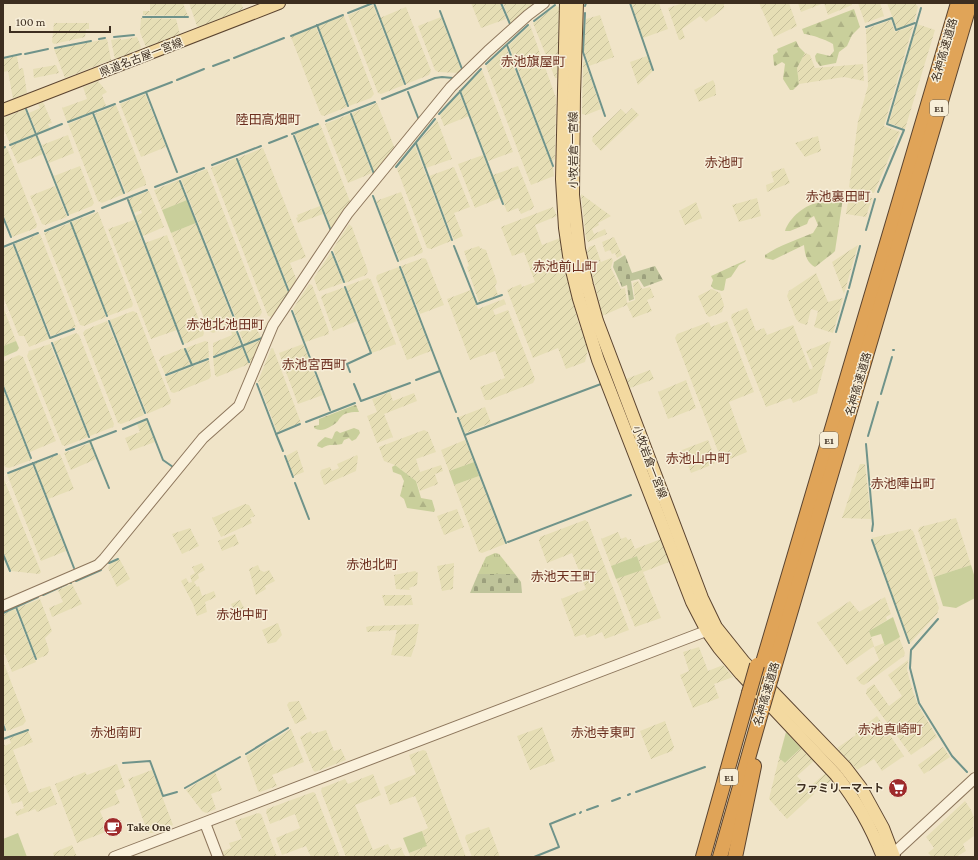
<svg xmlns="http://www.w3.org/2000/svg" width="978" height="860" viewBox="0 0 978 860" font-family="'Crimson Pro','Noto Sans JP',serif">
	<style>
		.farmland { fill: url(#farmland-furrows) }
		.green { fill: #c9cf9b }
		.forest { fill: url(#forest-firs) }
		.cemetery { fill: url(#cemetery-stones) }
		.park { fill: url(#park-tufts) }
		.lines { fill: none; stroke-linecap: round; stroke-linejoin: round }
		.stream { stroke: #6f938a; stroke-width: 2 }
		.minor-casing { stroke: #8d765c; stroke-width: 12 }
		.major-casing { stroke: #5b4430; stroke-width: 14 }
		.highway-casing { stroke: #5b4430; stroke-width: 16 }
		.minor { stroke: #faf1dc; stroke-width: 10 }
		.major { stroke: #f3d9a0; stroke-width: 12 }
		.highway { stroke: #e0a458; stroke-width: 14 }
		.highway-bridge-casing { stroke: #5b4430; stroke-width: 16; stroke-linecap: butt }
		.highway-bridge { stroke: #e0a458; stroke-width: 14 }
		.labels { text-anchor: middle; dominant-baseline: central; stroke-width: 3; stroke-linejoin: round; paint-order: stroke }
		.shield { fill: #f7eed8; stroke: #756857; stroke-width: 1 }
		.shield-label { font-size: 10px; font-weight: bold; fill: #3d2e20 }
		.street-label { font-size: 11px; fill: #3d2e20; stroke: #f7eed8 }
		.poi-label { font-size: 11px; font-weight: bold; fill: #3d2e20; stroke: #f7eed8; text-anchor: end }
		.quarter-label { font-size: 13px; fill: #6b2e1e; stroke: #f7eed8 }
	</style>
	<defs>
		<pattern id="farmland-furrows" width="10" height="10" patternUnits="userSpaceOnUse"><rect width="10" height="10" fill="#e6deb5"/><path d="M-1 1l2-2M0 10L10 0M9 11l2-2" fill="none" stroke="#c6bf9b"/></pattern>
		<pattern id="forest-firs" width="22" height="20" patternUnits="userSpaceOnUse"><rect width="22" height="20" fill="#c9cf9b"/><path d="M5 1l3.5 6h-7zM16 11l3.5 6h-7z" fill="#aeb285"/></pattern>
		<pattern id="cemetery-stones" width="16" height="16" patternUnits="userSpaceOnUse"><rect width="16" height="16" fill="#bfc49a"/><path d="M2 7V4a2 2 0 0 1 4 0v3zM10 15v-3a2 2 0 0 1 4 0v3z" fill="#9ca07d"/></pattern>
		<pattern id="park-tufts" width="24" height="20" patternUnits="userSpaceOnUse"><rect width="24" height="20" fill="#c9cf9b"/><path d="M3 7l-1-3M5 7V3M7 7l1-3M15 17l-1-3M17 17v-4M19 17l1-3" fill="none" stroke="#aeb285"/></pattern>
	</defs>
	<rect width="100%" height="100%" fill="#f0e4c8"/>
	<!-- farmland -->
	<g class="farmland">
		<polygon points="150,3 183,3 188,16 143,15 143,11 150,11"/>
		<polygon points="189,3 241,3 243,8 242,10 200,27 197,26"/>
		<polygon points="471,3 500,3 506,19 481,28"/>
		<polygon points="503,3 532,3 531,8 511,25"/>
		<polygon points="631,3 659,3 668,29 643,38"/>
		<polygon points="683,3 724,3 724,8 706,22 700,16 682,29 685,38 679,40 668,8"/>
		<polygon points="759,3 789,3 797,26 774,37"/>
		<polygon points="798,3 852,3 852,5 828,15 824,3 801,12"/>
		<polygon points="858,3 880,3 884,16 865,23"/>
		<polygon points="887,3 915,3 918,7 914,22 897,29"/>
		<polygon points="373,5 404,85 381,94 378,93 348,15"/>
		<polygon points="556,6 559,7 557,78 555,78 533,23"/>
		<polygon points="406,7 431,71 429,75 406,84 380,18"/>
		<polygon points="600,15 614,57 589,66 584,51 586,19"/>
		<polygon points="344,16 374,94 371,98 349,106 318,26"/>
		<polygon points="441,17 462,72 460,73 438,72 435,70 418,26"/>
		<polygon points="141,18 176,19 180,34 146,47 140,32"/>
		<polygon points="891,20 895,32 913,26 884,126 900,132 874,193 852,189 849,187 858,121 868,86 866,29"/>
		<polygon points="54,23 89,23 89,29 86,29 85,37 54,44 52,42"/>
		<polygon points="917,24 935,30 905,129 889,123"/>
		<polygon points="530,25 556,98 555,159 552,161 509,45"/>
		<polygon points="316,27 347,107 324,116 321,115 291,37"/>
		<polygon points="137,37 141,47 140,49 115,59 111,40 120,38 121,40"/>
		<polygon points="107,39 111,60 65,78 54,49"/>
		<polygon points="506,47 553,168 554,176 531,185 486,66"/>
		<polygon points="805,53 810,55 815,68 863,64 864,81 844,77 799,84 797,68"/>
		<polygon points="17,56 19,69 23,68 27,93 13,99 8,71 3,72 3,59"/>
		<polygon points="647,56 653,71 638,85 630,62"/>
		<polygon points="585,61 601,109 586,115 582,114 583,62"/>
		<polygon points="56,65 59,73 34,78 33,69"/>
		<polygon points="482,70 513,152 488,161 461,91"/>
		<polygon points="713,80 715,84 716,95 699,102 694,90"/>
		<polygon points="98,81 107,92 102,95 106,106 67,122 62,108 87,99 83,87"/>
		<polygon points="459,93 469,116 444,126 440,115"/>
		<polygon points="145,94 166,147 141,157 120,104"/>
		<polygon points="43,102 52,123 48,124 50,128 37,133 29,113 40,108 38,104"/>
		<polygon points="377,103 395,149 375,175 352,113"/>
		<polygon points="116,105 146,182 146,185 126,193 95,114"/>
		<polygon points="632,108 639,115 601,151 592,141 593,136 621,109 626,114"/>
		<polygon points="25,109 35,134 10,144 3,127 3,118"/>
		<polygon points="93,114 124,194 102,203 98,201 68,124"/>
		<polygon points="350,114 372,173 348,183 325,124"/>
		<polygon points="437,120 452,159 426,168 417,144"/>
		<polygon points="320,124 351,204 332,231 295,134"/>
		<polygon points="68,135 74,153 49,163 42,145"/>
		<polygon points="36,136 43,154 18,164 10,146"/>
		<polygon points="818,136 821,151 805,157 795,143"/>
		<polygon points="415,146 451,241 431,249 427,248 397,169"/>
		<polygon points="7,148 37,225 36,228 12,237 3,214 3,149"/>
		<polygon points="263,148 306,257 290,263 297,281 290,291 238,158"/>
		<polygon points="483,155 500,198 475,208 458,164"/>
		<polygon points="236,158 288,292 272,317 268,316 211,168"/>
		<polygon points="80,166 94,203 92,206 69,215 54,176"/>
		<polygon points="518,166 534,206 532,209 521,214 518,208 507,212 493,175"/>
		<polygon points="454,167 470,207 454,213 463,236 454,240 429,176"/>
		<polygon points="784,168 790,183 767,192 766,185 774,182 771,172"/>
		<polygon points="207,169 262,312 260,316 238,324 181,179"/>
		<polygon points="179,180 187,200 162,210 154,190"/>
		<polygon points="55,186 67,217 45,225 42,224 30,196"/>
		<polygon points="149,191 164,227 143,236 135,216 142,213 141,210 134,213 128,199"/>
		<polygon points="401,192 423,251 422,253 400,261 376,201"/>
		<polygon points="581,194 611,216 598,223 599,225 592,229 594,234 605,229 607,234 588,242 586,239"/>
		<polygon points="850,194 872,198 866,217 846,214 849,196"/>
		<polygon points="757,198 761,216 739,222 732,205"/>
		<polygon points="696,202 702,218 685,225 679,211"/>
		<polygon points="320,206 323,214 298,223 296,218 298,217 297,215"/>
		<polygon points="553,207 557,216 535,225 542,245 560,238 563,263 571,295 578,321 588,349 585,362 566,369 558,348 533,358 507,290 521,284 522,287 535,282 524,252 512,256 501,227"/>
		<polygon points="98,212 133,304 132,307 108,316 71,222"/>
		<polygon points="134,220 177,330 151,339 108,229"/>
		<polygon points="70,223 106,317 84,326 80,325 44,233"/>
		<polygon points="196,223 235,325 213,333 209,331 171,233"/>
		<polygon points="349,224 352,227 368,271 366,275 345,283 333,249"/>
		<polygon points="40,234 76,327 51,336 15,244"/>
		<polygon points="167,235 204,333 203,336 184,344 145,243"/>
		<polygon points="614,237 622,255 617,258 615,253 612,254 610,250 605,252 602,242"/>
		<polygon points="13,245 49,339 29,347 24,336 19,336 3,296 3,249"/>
		<polygon points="595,245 601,262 611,258 613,260 611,268 621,289 625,288 627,303 635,300 633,283 638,281 642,289 650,287 654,297 647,300 652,311 633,318 627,305 602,316 587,251 589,247"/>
		<polygon points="858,245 844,294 832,262"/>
		<polygon points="479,246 480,248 486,250 497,282 495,286 498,295 479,302 467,267 469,266 464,251"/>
		<polygon points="331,252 343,283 320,291 318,290 314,278"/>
		<polygon points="423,258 426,259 444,305 420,314 401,266"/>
		<polygon points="399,267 431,351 407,360 376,278 377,275"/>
		<polygon points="816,273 828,302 843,298 833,333 814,327 818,311 811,309 807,325 800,323 796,319 787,296 789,291"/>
		<polygon points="368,278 371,280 396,344 372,353 346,286"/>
		<polygon points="309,284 312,285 329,331 328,332 329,334 305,342 293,309"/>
		<polygon points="345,287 357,321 333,331 321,297 323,295"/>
		<polygon points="712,289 720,293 724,305 722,312 709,317 706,314 698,296"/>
		<polygon points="471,290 478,309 504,299 506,304 493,310 495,315 508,310 535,379 533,383 489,400 485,400 480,387 505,378 495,351 470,360 447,299"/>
		<polygon points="3,307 16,341 3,346"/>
		<polygon points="747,308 756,331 764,328 767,335 793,325 810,370 813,368 806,351 831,341 817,393 793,403 791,398 766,407 731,317 732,314"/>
		<polygon points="133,311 137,313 171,401 170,404 147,414 110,320"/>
		<polygon points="107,321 144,415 121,424 118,423 83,333 85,330"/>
		<polygon points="254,321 261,338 244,344 238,328"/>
		<polygon points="727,321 754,392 729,402 747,452 725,461 721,459 675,338 677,334 709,322 711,327"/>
		<polygon points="235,329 241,345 213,356 213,343 232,335 231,331"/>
		<polygon points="76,333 79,335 114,424 113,427 90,436 53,342"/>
		<polygon points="264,339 255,361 250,363 244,346"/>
		<polygon points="205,341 208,342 209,357 192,364 186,348"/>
		<polygon points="50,344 88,437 65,446 62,445 27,356 29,351"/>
		<polygon points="303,344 323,395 298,404 279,353"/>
		<polygon points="242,347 249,364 217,377 215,375 213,358"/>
		<polygon points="184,348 190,365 165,374 159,360 161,357"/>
		<polygon points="273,348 301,423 277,432 258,381 271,349"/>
		<polygon points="19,355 23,357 56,441 30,452 3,383 3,362"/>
		<polygon points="209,360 211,376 209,379 174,393 171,392 165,377"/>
		<polygon points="650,370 654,379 630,388 626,379"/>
		<polygon points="686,380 696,408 668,419 658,392"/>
		<polygon points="3,389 31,460 9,468 5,467 3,462"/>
		<polygon points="390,392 393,401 414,393 417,401 384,414 393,437 377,443 367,416 377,412 372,399"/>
		<polygon points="485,407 491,423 465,433 459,417"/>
		<polygon points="147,420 155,442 130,451 125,438 140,432 137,424"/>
		<polygon points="424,430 428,432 436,452 416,459 420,472 441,465 443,471 435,474 438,484 420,491 416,481 395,465 384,461 379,447"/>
		<polygon points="465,440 474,462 449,471 441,450"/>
		<polygon points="708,440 716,461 714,464 691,473 682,450"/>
		<polygon points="90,443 96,459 71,470 64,453"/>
		<polygon points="297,450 304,472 294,476 286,456"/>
		<polygon points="60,454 74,489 48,499 34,464"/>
		<polygon points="357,455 358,457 356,471 324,485 320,473 321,470 330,467 332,471 339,468 337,464"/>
		<polygon points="32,464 66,551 41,561 7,474"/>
		<polygon points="860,464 865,464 871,519 842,518"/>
		<polygon points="479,476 505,544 482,553 479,552 454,485"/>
		<polygon points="3,477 41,572 39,574 11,571 3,551"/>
		<polygon points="245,504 249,505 255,516 250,518 252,523 221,537 212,518"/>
		<polygon points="457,509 464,527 444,535 437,516"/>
		<polygon points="956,518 971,565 934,577 918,530 920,527"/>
		<polygon points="585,520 588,522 629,630 605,639 602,632 587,638 585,634 575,637 561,599 586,589 572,553 547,563 539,541 540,537"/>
		<polygon points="190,528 199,546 182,554 172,534"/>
		<polygon points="910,529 913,531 939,608 937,614 910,643 872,538"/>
		<polygon points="618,532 621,539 626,537 628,540 631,539 635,549 661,539 669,562 643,572 661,618 635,627 616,579 642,569 637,556 611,566 601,539"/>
		<polygon points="235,534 239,544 222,551 218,541"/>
		<polygon points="119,558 130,579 117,587 108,568 110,564"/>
		<polygon points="202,563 205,570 198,574 199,578 194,582 197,587 199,586 202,596 214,591 216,597 205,602 207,612 197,616 193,604 181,581 186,578 189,583 192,582 190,576 195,573 192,567"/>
		<polygon points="454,563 453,589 442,591 437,566"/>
		<polygon points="258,565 260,570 264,572 269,570 275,581 265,586 266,589 256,595 249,569"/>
		<polygon points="415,571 418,573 417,585 409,588 410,590 396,589 394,575"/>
		<polygon points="72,584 82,604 52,617 49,608 63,602 58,590"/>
		<polygon points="382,595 411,595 413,605 385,606"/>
		<polygon points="885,597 891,614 886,617 887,620 869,631 874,646 847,665 817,623 850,601 859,612"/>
		<polygon points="40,599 52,631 45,638 49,650 47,655 37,659 17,608"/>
		<polygon points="240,600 248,616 239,620 231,604"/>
		<polygon points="15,609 36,662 12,672 3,650 3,614"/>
		<polygon points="278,623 282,635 276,642 268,644 262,630"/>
		<polygon points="419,624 416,642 411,657 391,655 397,630 367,632 366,627 370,626"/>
		<polygon points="899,637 905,653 904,656 864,685 861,684 856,678 879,660 874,647 884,643 885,646"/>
		<polygon points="699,647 708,671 723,665 733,677 714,684 719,698 693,708 680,675 689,671 683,652"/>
		<polygon points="908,660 907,670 913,692 919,707 937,737 911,755 866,694 867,689 874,684 889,706 902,696 888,675"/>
		<polygon points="3,661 26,721 23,725 7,731 3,720"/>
		<polygon points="299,701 307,719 295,724 287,705 289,702"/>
		<polygon points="877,716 904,756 882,771 874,759 857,770 837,748 856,735 855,733"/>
		<polygon points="665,721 674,747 672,751 651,759 640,731"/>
		<polygon points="542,727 555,761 530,770 517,736"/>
		<polygon points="291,729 304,762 272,775 277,786 260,792 258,791 246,756"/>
		<polygon points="326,730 334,751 341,749 346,760 315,772 313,770 300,737 311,731 312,734"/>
		<polygon points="28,731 33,742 13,750 29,793 50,786 57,804 37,812 35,809 17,816 15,812 24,808 22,801 12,804 3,780 3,742 5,746 11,743 9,738"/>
		<polygon points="943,747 950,757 924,774 918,765"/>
		<polygon points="801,748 814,761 797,776 808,788 826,773 832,780 820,791 818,789 813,793 814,794 787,819 769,799 779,758 785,763"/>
		<polygon points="423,750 426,751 466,857 410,857 409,853 427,846 422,831 428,828 415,796 390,805 384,787 416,774 409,755"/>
		<polygon points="117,764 125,787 115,791 120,803 100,811 108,831 77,843 55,784 85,772 87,775"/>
		<polygon points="152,770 173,825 152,833 148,833 128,779"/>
		<polygon points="215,772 222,790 211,794 216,809 206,813 202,811 186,790"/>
		<polygon points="373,774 381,795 355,805 373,850 388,844 391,850 401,847 405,857 346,857 321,791 322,788 345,779 348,784"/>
		<polygon points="313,792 315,793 340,857 311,857 306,846 282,855 276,838 300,828 295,814 270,824 266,812 267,809"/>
		<polygon points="965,801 971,810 974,818 973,827 975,832 975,835 963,844 966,851 956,857 932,857 928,853 934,848 926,837"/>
		<polygon points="258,813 261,814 277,857 223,857 221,852 231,848 229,843 242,839 235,821"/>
		<polygon points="489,827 500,857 472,857 465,838 466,835"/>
		<polygon points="72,845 77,857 53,857 54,856 53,853"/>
	</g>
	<!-- green -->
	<g class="green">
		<polygon points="187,200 196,223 171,233 162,210"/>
		<polygon points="16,341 19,348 17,351 3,357 3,346"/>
		<polygon points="474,462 479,476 454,485 449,471"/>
		<polygon points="637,556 642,570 616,579 611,566"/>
		<polygon points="971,565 975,578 975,598 956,608 943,606 934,577"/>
		<polygon points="893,617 900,637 885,646 881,634 871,637 869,631"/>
		<polygon points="786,732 801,748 785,763 779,758"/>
		<polygon points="422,831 427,846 409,853 403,838"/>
		<polygon points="18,833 27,857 3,857 3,839"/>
	</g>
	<!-- forest -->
	<g class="forest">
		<path d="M854,9L860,27L852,35L847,46L839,52L836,63L820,66L816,61L815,56L817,53L830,56L834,51L833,44C829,41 810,34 804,34L802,29Z"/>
		<polygon points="796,41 799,47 805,53 797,68 799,84 793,90 790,90 783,79 785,64 782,62 775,66 774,65 773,55 778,52 777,49"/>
		<path d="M841,196L843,198L835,251L833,253L815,267C806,262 805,254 804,245L773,260L765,258V255C780,245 796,240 813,233L818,225L814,216L809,219L807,224L790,231H785C789,218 808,201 823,203L833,197Z"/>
		<polygon points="746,260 745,262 739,265 731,277 726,279 724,290 722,291 714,289 711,286 713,280 711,276"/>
		<path d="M355,405H356L359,412C353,412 345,412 341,417C339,418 339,420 337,422C331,427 322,433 314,428V426L319,425V419Z"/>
		<path d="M354,428L359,430L360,433L356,439L352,441L349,438L344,440L342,444C334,446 330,443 322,448L317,446L318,443L325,437L332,439L335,432L337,431L340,433Z"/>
		<polygon points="395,465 416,481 421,498 432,500 435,510 434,512 407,508 404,499 400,496 404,481 401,475 393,472 392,467"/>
	</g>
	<!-- cemetery -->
	<g class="cemetery">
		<polygon points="625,255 632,273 655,266 663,280 644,287 639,279 631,281 634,299 629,301 627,285 622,287 613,267 614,262"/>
		<polygon points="478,574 515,574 521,582 522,593 470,593"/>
	</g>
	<!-- park -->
	<polygon class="park" points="495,553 499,554 515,574 478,574 486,557"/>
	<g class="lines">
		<!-- stream -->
		<g class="stream">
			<polyline points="374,3 405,84"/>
			<polyline points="501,3 510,24"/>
			<polyline points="630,3 653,70"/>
			<polyline points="585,6 586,3"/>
			<polyline points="440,11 462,69"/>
			<polyline points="348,13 373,3"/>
			<polyline points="585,13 583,52 605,116"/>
			<polyline points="143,17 188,17"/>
			<polyline points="534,21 555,5"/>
			<polyline points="317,25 348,106"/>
			<polyline points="866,27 892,18 896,30 915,23"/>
			<polyline points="291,36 343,15"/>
			<polyline points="114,37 134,35"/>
			<polyline points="99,39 105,38"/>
			<polyline points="507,45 553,166"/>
			<polyline points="55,48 91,41"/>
			<polyline points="25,54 48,49"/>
			<polyline points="3,58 21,54"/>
			<polyline points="234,58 284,38"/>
			<polyline points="486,64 528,25"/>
			<polyline points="213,66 229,60"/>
			<polyline points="177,80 204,69"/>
			<polyline points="460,91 503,204"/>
			<polyline points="146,92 177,172"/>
			<polyline points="408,92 419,120"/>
			<polyline points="382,99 435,78 442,77 453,78"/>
			<polyline points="120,102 172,82"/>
			<polyline points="26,109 68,215"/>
			<polyline points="93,113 124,193"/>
			<polyline points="351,114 374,174"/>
			<polyline points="439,114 481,69"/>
			<polyline points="326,121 375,102"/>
			<polyline points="68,122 115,104"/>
			<polyline points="292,134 318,124"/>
			<polyline points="294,136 331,231"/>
			<polyline points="269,143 287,136"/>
			<polyline points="416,143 452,240"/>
			<polyline points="10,145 62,124"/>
			<polyline points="3,148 5,147"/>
			<polyline points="237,159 289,292 279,308"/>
			<polyline points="212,165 261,146"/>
			<polyline points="396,167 435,119"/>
			<polyline points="180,181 236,323"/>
			<polyline points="155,187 204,168"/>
			<polyline points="878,192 904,130 887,124 921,8"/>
			<polyline points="373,196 398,261"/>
			<polyline points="128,200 183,344"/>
			<polyline points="102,208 147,190"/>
			<polyline points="3,217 11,237"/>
			<polyline points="71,223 107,316"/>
			<polyline points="866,230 875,199"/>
			<polyline points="45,231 94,211"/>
			<polyline points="14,245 50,338 74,329"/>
			<polyline points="454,246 477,304 502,295"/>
			<polyline points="3,247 38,233"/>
			<polyline points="332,252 344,282"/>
			<polyline points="400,267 440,371"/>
			<polyline points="345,287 371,353 347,364 350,372"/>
			<polyline points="849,288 860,246"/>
			<polyline points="292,311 330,410"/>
			<polyline points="109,321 145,413"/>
			<polyline points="237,328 236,329 249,362"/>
			<polyline points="836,332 848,291"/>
			<polyline points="52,343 89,437"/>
			<polyline points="185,349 192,365 208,359"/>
			<polyline points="893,350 894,350"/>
			<polyline points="214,357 262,338 267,327"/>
			<polyline points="166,375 192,365"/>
			<polyline points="416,380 440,371 456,412"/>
			<polyline points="257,384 276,434 300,424"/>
			<polyline points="354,384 361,401 410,383"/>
			<polyline points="3,386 31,458"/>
			<polyline points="881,394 892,357"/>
			<polyline points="458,418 506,543"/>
			<polyline points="306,422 355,403"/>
			<polyline points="123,429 147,419 163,460 173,467"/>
			<polyline points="276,434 283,451"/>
			<polyline points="465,435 601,384"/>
			<polyline points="868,436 878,402"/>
			<polyline points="90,441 109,488"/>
			<polyline points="866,444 873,524 872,531"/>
			<polyline points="66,450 116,431"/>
			<polyline points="285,456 293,477"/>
			<polyline points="33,463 74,568"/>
			<polyline points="8,473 57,454"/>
			<polyline points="295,483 309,519"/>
			<polyline points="872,540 909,643"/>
			<polyline points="508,542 631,495"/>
			<polyline points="3,554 10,571"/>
			<polyline points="109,563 118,559"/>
			<polyline points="76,581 101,570"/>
			<polyline points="70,583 71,583"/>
			<polyline points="43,595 67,584"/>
			<polyline points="16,607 36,659"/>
			<polyline points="3,613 38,597"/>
			<polyline points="938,619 911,650 910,668 919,703 952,756 967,772"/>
			<polyline points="3,724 5,730"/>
			<polyline points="3,739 28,730"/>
			<polyline points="246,754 288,728"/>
			<polyline points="123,763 150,761 163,796 177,792"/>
			<polyline points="185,788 240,757"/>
			<polyline points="636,792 705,767"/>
			<polyline points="628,795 630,794"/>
			<polyline points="612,801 620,798"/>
			<polyline points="587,810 598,806"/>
			<polyline points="580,813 581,812"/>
			<polyline points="534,857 559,847 550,824 575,814"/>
		</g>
		<defs>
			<g id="minor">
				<polyline points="3,606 98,565 104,559 203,438 239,406 273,325 348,213 451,87 488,51 528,15 544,3"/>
				<polyline points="205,823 218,857"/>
				<polyline points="893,854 975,778"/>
				<polyline points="114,857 714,628"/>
			</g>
			<g id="major">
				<path d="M566,3L562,179L565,228L570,262L579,299L598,360L692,602L707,631L719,648L741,674L836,775C857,802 870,825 883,857"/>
				<polyline points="577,3 574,94 573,195 579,249 587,285 597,321 702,598 716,627 744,662 845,767 861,788 883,828 894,857"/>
				<polyline points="3,110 279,3"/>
			</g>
			<g id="highway">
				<polyline points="761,669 958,3"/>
				<polyline points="771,678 970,3"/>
				<polyline points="703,857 749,693"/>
				<polyline points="720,857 762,709"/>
				<polyline points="735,857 754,766"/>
			</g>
		</defs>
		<!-- minor casing -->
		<use href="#minor" class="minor-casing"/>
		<!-- major casing -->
		<use href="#major" class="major-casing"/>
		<!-- highway casing -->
		<use href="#highway" class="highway-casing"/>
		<!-- minor -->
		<use href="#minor" class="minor"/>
		<!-- major -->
		<use href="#major" class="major"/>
		<!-- highway -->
		<use href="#highway" class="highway"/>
		<defs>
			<g id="highway-bridge">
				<polyline points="749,693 757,665"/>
				<polyline points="762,709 771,678"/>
			</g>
		</defs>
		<!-- highway-bridge casing -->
		<use href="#highway-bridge" class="highway-bridge-casing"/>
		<!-- highway-bridge -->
		<use href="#highway-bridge" class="highway-bridge"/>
	</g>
	<!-- icons -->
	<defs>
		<symbol id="supermarket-disc" viewBox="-11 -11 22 22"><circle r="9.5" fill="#9e2a2b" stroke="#f7eed8"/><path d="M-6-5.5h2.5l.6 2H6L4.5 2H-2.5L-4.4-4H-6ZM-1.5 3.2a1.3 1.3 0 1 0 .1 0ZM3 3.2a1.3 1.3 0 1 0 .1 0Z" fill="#fff"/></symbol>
		<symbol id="cafe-disc" viewBox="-11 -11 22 22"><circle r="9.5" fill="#9e2a2b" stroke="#f7eed8"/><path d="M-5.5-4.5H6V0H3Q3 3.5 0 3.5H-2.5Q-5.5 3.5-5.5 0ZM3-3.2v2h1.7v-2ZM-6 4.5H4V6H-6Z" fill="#fff"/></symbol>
	</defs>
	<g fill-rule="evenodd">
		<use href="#supermarket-disc" x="887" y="777" width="22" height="22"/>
		<use href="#cafe-disc" x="102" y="816" width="22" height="22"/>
	</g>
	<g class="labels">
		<!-- shield labels -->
		<g class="shield">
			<rect x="930" y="100" width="18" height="16" rx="3"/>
			<rect x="820" y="432" width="18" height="16" rx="3"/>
			<rect x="720" y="769" width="18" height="16" rx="3"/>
		</g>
		<g class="shield-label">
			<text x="939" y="108">E1</text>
			<text x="829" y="440">E1</text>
			<text x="729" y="777">E1</text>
		</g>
		<!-- street labels -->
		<g class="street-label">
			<text transform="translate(944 50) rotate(-74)">名神高速道路</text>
			<text transform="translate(141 57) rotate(-21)">県道名古屋一宮線</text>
			<text transform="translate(573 150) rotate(-90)">小牧岩倉一宮線</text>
			<text transform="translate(858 384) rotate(-74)">名神高速道路</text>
			<text transform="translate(650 462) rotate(69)">小牧岩倉一宮線</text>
			<text transform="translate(766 694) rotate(-74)">名神高速道路</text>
		</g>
		<!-- poi labels -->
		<g class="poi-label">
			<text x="884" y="788">ファミリーマート</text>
			<text x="127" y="827" text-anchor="start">Take One</text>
		</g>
		<!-- quarter labels -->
		<g class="quarter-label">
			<text x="533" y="61">赤池旗屋町</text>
			<text x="268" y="119">陸田高畑町</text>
			<text x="724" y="162">赤池町</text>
			<text x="838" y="196">赤池裏田町</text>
			<text x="565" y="266">赤池前山町</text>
			<text x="225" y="324">赤池北池田町</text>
			<text x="314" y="364">赤池宮西町</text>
			<text x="698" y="458">赤池山中町</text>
			<text x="903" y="483">赤池陣出町</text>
			<text x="372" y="564">赤池北町</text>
			<text x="563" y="576">赤池天王町</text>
			<text x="242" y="614">赤池中町</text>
			<text x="890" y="729">赤池真崎町</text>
			<text x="116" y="732">赤池南町</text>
			<text x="603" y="732">赤池寺東町</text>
		</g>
	</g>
	<!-- border -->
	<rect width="978" height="860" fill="none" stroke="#3d2e20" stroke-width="8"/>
	<!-- scale -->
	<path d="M10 26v6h100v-6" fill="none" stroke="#3d2e20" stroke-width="2"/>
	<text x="16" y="26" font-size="12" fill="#3d2e20" stroke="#f7eed8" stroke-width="3" paint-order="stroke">100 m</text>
</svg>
